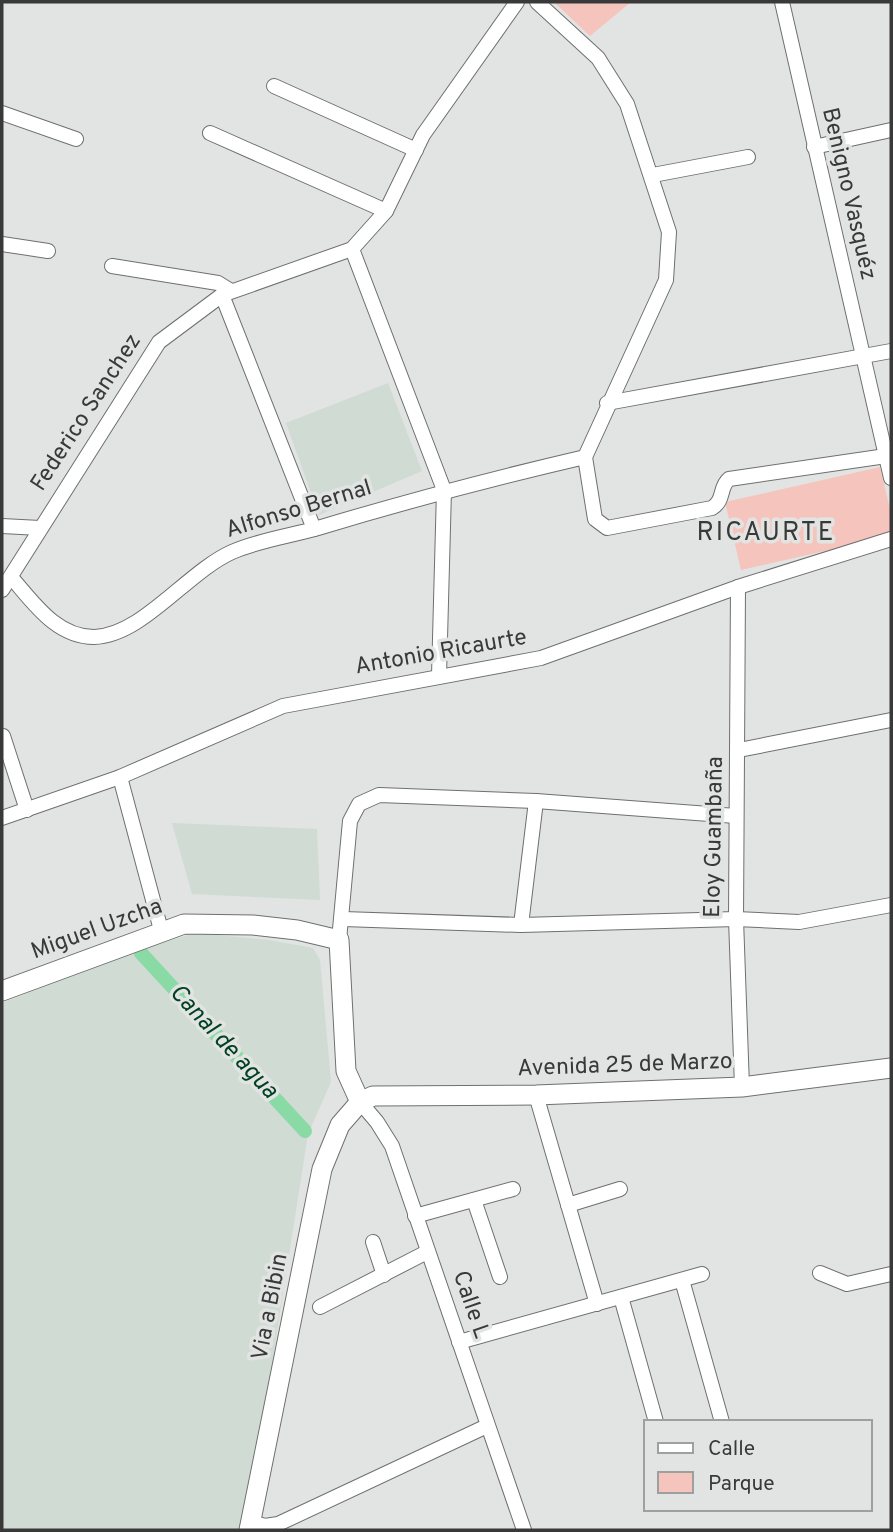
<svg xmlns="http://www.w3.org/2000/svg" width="893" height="1532" viewBox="0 0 893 1532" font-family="Overpass,sans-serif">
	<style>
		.built { fill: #d0dbd3 }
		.green { fill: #f5c5bd }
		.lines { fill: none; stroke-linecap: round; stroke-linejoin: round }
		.canal { stroke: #8adaa6; stroke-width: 14 }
		.street-casing { stroke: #6d716e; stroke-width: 16 }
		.secondary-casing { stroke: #6d716e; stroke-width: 21 }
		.street { stroke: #fff; stroke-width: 14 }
		.secondary { stroke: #fff; stroke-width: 19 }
		.labels { text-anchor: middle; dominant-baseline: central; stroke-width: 7; stroke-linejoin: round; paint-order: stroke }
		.street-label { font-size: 23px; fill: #383938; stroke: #e1e4e2 }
		.water-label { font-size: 24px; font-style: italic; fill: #004121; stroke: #e1e4e2 }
		.quarter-label { font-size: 26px; letter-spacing: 2px; fill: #383938; stroke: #e1e4e2 }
	</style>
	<rect width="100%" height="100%" fill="#e1e4e2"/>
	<!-- built -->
	<g class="built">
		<polygon points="388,383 422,471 319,515 286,423"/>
		<polygon points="172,823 317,829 320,900 192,894"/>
		<polygon points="195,933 269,940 313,948 320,960 331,1082 308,1134 246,1530 2,1530 2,1003 138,950"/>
	</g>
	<!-- green -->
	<g class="green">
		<polygon points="554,2 631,2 590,36"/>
		<polygon points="880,467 891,513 891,536 741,570 725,502"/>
	</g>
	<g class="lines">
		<!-- canal -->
		<polyline class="canal" points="141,953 305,1131"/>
		<defs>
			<g id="street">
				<polyline points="782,2 891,478"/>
				<polyline points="274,86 416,150"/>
				<polyline points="2,113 76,139"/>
				<polyline points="210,133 386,211"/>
				<polyline points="814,147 891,130"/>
				<polyline points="653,175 748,157"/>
				<polyline points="2,244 48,251"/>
				<polyline points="352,249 444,490 439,676"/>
				<polyline points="112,266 218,283 231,291"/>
				<polyline points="222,295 314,529"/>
				<polyline points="607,403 891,351"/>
				<path d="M585,457L595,519L607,528L712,508C725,500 719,487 729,479L886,456"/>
				<polyline points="2,526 40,528"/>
				<path d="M11,577C33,602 56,637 94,637C142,636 187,572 232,552C259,540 290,536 318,528C407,501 495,478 585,457L666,280L669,232L627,104L598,58L537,2"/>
				<polyline points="738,587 736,919 742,1087"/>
				<polyline points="2,590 159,342 222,295 352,249 386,211 423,135 517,2"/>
				<polyline points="3,736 27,810"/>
				<polyline points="739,750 891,720"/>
				<polyline points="120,777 161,930"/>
				<polyline points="2,818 120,777 283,706 541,658 738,587 891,539"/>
				<polyline points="343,919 521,925 736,919 799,922 891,905"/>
				<polyline points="521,925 536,801"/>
				<polyline points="339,940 350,821 359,804 379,795 536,801 736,816"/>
				<polyline points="536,1095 597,1304"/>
				<polyline points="360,1102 377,1122 392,1146 524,1530"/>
				<polyline points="474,1200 500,1277"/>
				<polyline points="568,1205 620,1189"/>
				<polyline points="415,1216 513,1189"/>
				<polyline points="373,1242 384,1275"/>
				<polyline points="820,1273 847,1284 891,1274"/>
				<polyline points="682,1280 722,1422"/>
				<polyline points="621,1297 656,1422"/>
				<polyline points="320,1307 427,1252"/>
				<polyline points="459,1342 702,1274"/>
				<polyline points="251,1522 265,1526 278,1524 487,1426"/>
			</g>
			<g id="secondary">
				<polyline points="2,991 184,924 253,925 297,930 339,940 346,1071 360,1102"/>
				<polyline points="249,1530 322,1169 340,1125 360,1102 373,1096 536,1095 742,1087 891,1068"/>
			</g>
		</defs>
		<!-- street casing -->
		<use href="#street" class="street-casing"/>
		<!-- secondary casing -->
		<use href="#secondary" class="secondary-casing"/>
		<!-- street -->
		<use href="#street" class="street"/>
		<!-- secondary -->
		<use href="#secondary" class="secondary"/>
	</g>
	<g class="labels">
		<!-- street labels -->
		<g class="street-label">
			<text transform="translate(848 194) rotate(77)">Benigno Vasquéz</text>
			<text transform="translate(87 413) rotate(-57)">Federico Sanchez</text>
			<text transform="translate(299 510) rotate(-17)">Alfonso Bernal</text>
			<text transform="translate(441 653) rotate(-10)">Antonio Ricaurte</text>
			<text transform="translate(715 837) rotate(-89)">Eloy Guambaña</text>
			<text transform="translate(97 930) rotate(-20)">Miguel Uzcha</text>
			<text transform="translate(625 1066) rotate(-2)">Avenida 25 de Marzo</text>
			<text transform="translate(470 1305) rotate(71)">Calle L</text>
			<text transform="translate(271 1307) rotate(-79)">Via a Bibin</text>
		</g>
		<!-- water labels -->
		<g class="water-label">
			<text transform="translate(223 1042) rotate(47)">Canal de agua</text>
		</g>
		<!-- quarter labels -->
		<g class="quarter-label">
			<text x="766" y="533">RICAURTE</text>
		</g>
	</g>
	<!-- border -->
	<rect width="893" height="1532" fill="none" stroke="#383938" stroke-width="7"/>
	<!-- legend -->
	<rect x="644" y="1420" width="228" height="91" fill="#e1e4e2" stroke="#9da09e" stroke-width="2"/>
	<rect x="658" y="1443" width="35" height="10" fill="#ffffff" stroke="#9da09e" stroke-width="2"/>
	<text x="708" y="1455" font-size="21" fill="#383938">Calle</text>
	<rect x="658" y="1472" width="35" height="21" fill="#f5c5bd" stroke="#9da09e" stroke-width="2"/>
	<text x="708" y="1490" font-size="21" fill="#383938">Parque</text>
</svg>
